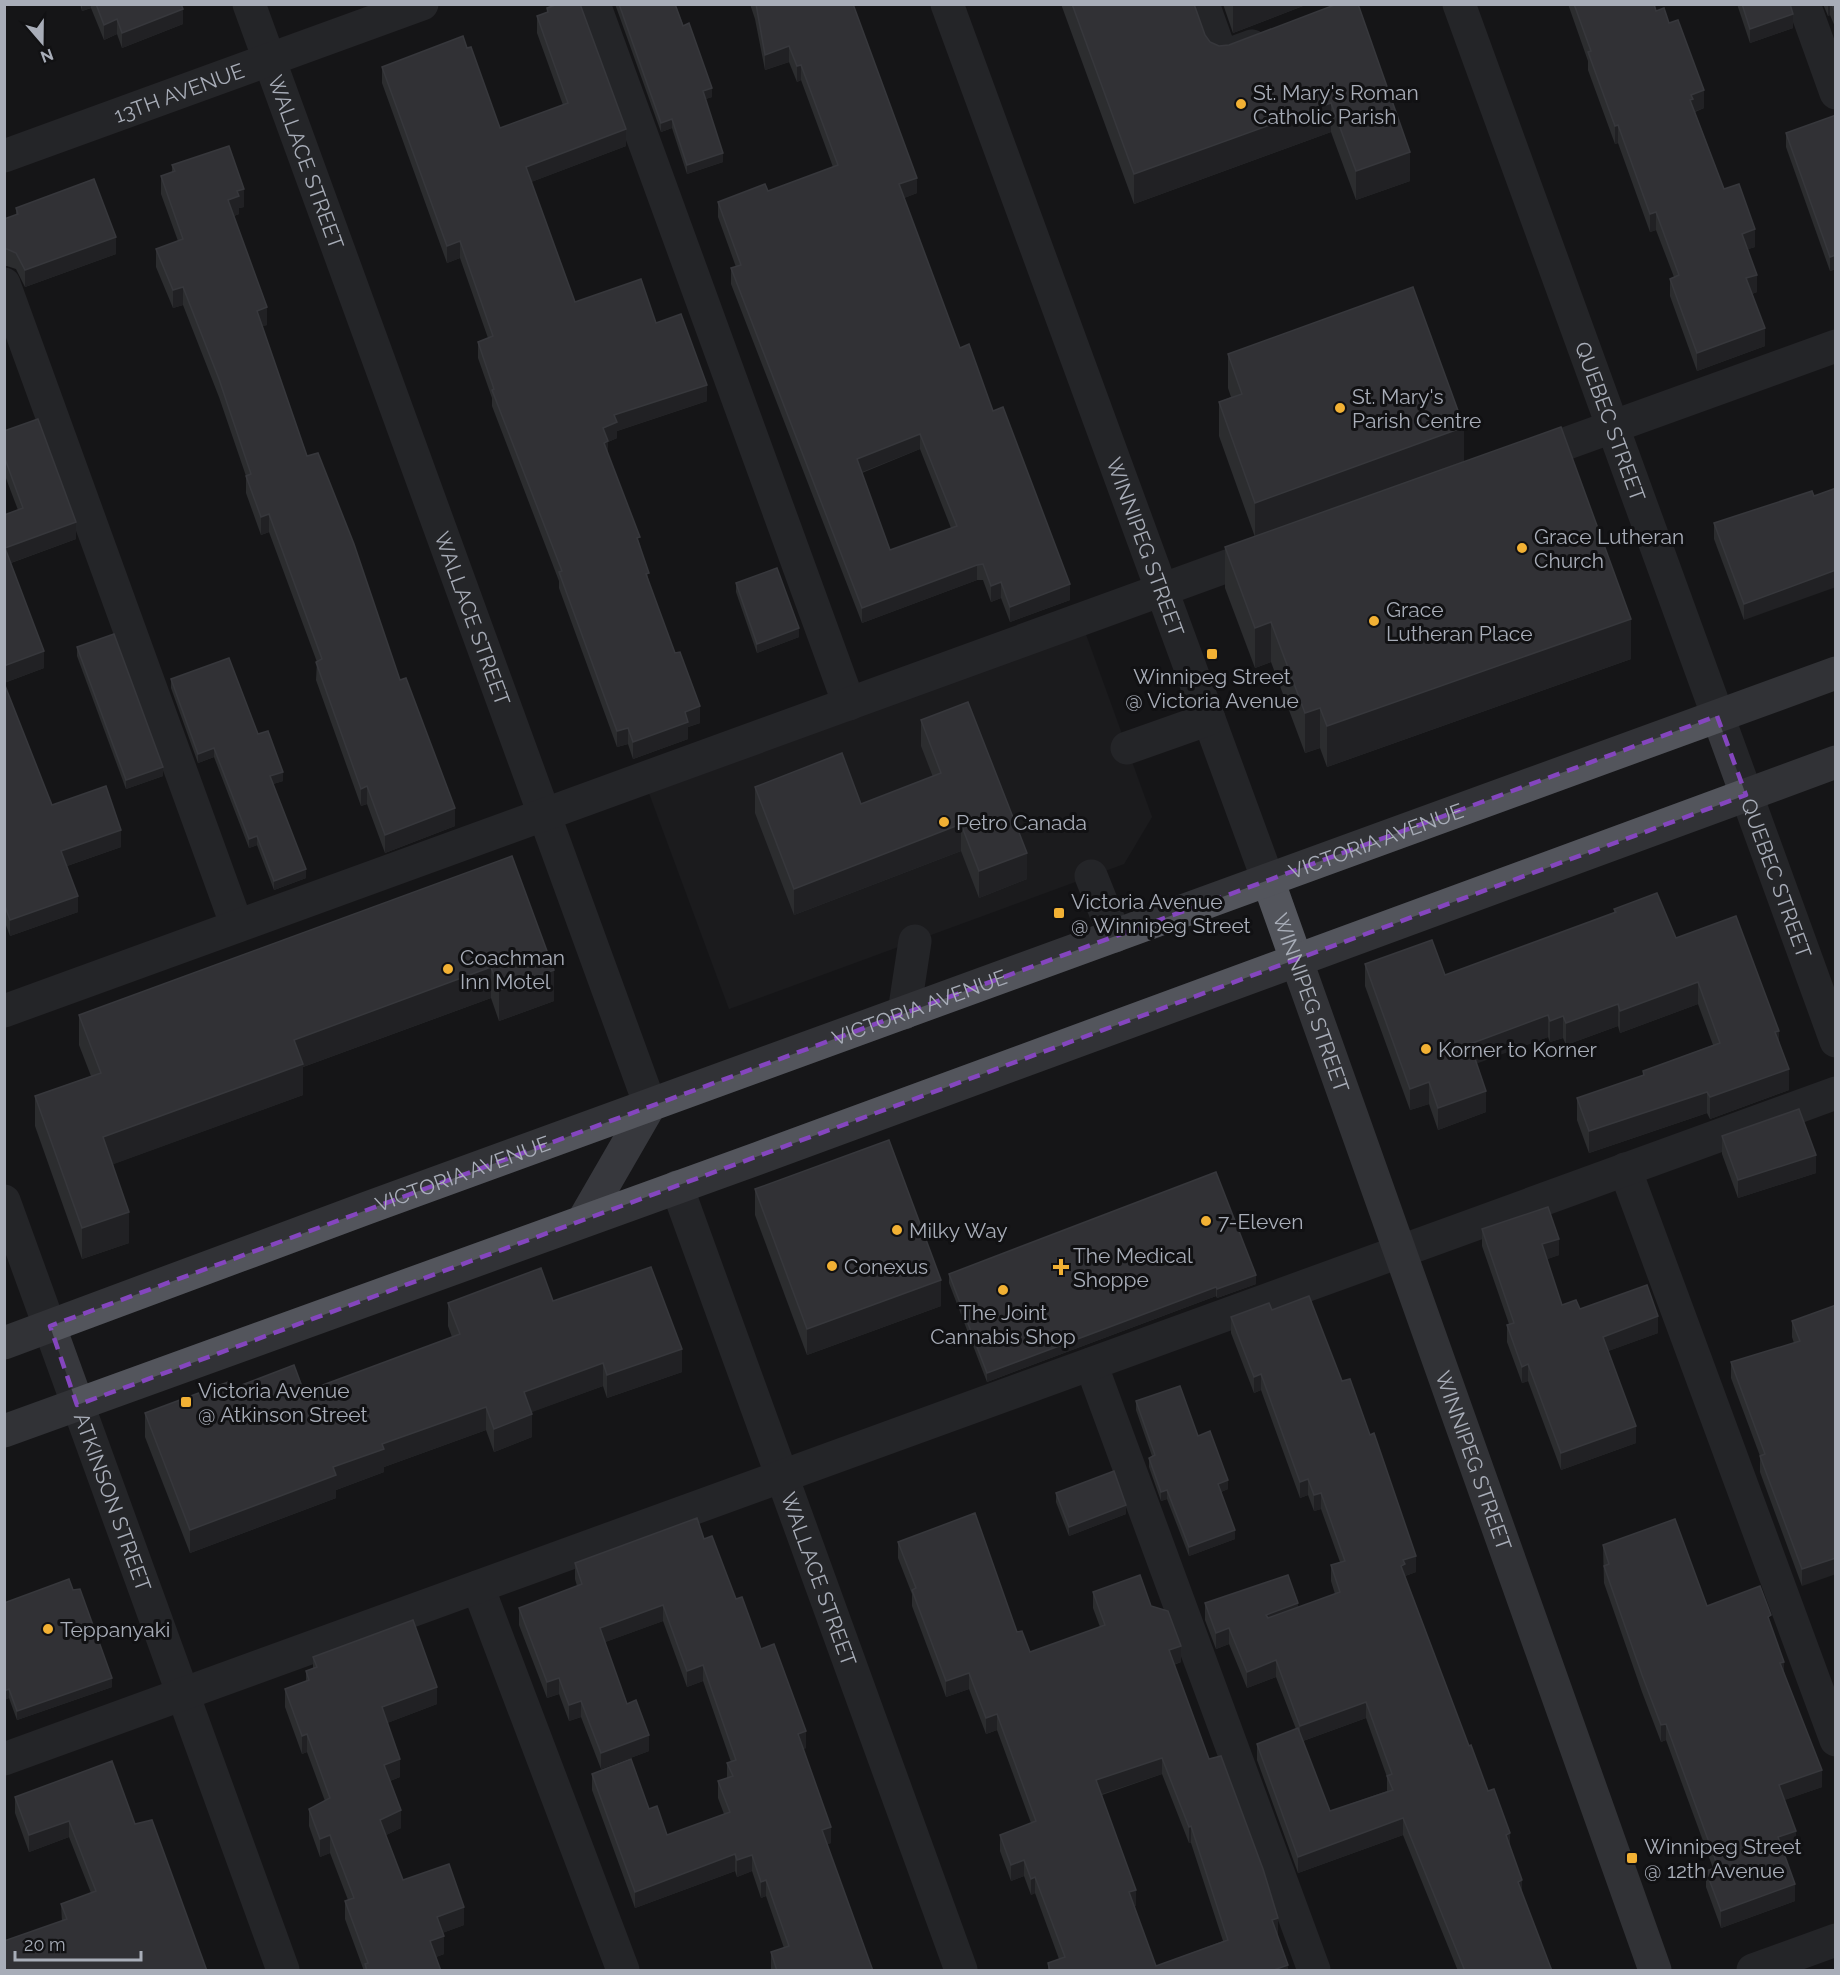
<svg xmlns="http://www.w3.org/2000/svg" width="1840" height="1975" viewBox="0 0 1840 1975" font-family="Raleway,sans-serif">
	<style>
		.built { fill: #222225 }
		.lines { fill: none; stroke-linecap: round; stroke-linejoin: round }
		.minor { stroke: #37383d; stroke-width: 33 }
		.major { stroke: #53555c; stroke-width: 33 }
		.wall { fill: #47494d; fill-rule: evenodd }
		.shaded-wall { fill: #2f3033 }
		.building { fill: #525359; stroke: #5f6168; stroke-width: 1.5; fill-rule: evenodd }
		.marked { fill: none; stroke: #8446be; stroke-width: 4.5; stroke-dasharray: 12 8; stroke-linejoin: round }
		.poi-dot { fill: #f2b134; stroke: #111113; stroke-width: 2 }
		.labels { text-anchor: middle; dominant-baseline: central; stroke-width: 6; stroke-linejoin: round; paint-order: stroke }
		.poi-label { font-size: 21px; fill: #a8adb8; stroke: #111113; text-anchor: start }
		.street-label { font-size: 21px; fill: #a8adb8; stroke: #111113 }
	</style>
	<rect width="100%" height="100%" fill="#161618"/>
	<!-- built -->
	<polygon class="built" points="1085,632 1152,817 1124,864 729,1009 649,793"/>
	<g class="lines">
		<!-- minor -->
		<g class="minor">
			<path id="s1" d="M249,4L650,1105L583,1221"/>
			<polyline points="594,4 849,704"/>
			<path id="s2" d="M947,4L1268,880"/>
			<polyline points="1203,4 1222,57 1252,46"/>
			<path id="s3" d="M1459,4L1836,1041"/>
			<polyline points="1804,4 1836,93"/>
			<path id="s4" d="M4,156L422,4"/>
			<polyline points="4,284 237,926"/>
			<polyline points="1526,458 1836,346"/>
			<polyline points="1127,748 1209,719"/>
			<polyline points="1091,876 1115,936"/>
			<polyline points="4,1011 1266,552"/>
			<polyline points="904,1013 915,941"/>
			<polyline points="1625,1169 1836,1740"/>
			<path id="s5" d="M677,1187L961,1970"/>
			<path id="s6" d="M4,1201L283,1970"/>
			<polyline points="1091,1364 1314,1970"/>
			<polyline points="478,1587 623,1970"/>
			<polyline points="4,1759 1836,1093"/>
			<polyline points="1753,1970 1836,1940"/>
		</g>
		<!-- major -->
		<g class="major">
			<path id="s7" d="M1268,880L1655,1970"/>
			<path id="s8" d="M4,1343L367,1208L1836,673"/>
			<polyline points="4,1431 759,1158 1836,762"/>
		</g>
	</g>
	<!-- wall -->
	<g class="wall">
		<polygon points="80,4 181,4 183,24 122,48 117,34 104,40 91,8 82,11"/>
		<polygon points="615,4 675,4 712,97 705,99 723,162 687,174 672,128 661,132"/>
		<path d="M750,4H853L917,193L904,198L960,348L993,411L1070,600L1010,622L1001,598L991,602L983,580H977L862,623L731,284V268L736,267L718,217V202L768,191L833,167L801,80L797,82L789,62L765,70L755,19ZM920,449L951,528L890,550L862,473Z"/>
		<polygon points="1061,4 1194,4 1205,35 1210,42 1219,46 1229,45 1337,4 1410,181 1356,200 1331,132 1134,204"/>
		<polygon points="1223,4 1308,4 1233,33"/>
		<polygon points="1568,4 1654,4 1656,11 1669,23 1704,108 1695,112 1724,189 1755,247 1748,249 1757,292 1752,294 1765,346 1697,371 1670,296 1670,279 1674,277 1656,230 1650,232 1618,143 1615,144 1588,70 1588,61"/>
		<polygon points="1737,4 1790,4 1793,28 1750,43"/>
		<polygon points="1823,4 1836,4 1836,29 1830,15 1828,16"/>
		<polygon points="547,8 626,146 531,182 575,302 656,323 707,401 617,431 617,438 608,442 608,454 640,545 649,582 700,723 688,727 688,739 633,759 628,744 617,747 559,588 559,581 492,406 492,398 478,358 478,342 488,338 460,258 447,263 382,83 382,67 467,48 500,128 563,105 537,33 537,16 547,13"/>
		<polygon points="1836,115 1836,269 1830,271 1786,147 1786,133"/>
		<polygon points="172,165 244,207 239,208 239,214 234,216 267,325 262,326 307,456 400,680 455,826 385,853 367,804 361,806 316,680 317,662 269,532 261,535 246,493 246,476 219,397 183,305 173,308 156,267 156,249 178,241 161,194 161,176 172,172"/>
		<polygon points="16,208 116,254 25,287 16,269 7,266 4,266 4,219 16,215"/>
		<polygon points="1228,354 1464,461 1328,511 1631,659 1327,767 1320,748 1305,753 1271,662 1255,668 1225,588 1225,547 1255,537 1219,436 1219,402 1231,397 1228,388"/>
		<polygon points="4,431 76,539 11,563 44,668 4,683 4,515 18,510 4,473"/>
		<polygon points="1814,496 1744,620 1714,539 1714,523"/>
		<polygon points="736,583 799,637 757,653 736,592"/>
		<polygon points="77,647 163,776 126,789 77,656"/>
		<polygon points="171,679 258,734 283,781 273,784 306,878 274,890 257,845 249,848 214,757 198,763 171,688"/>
		<polygon points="4,683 52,805 121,847 67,866 78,912 10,936 4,920"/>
		<polygon points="921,720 1027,879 979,898 961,851 794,915 755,813 755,787 861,804 933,777 921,746"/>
		<polygon points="512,856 554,1001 499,1021 491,998 303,1067 303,1095 113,1164 129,1243 82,1259 35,1126 35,1096 91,1076 79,1045 79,1015"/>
		<polygon points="1614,909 1676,938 1779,1041 1789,1090 1710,1119 1707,1113 1589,1153 1577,1120 1577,1098 1643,1076 1643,1071 1713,1045 1698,1004 1620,1033 1618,1026 1566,1045 1563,1038 1550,1042 1548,1037 1476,1063 1486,1112 1438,1130 1429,1104 1410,1110 1365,986 1365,964 1445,975 1614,913"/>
		<polygon points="1722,1136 1816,1173 1738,1198 1722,1154"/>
		<polygon points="755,1189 941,1306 807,1355 755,1215"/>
		<polygon points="1482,1229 1559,1255 1547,1259 1562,1305 1580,1309 1658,1333 1608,1351 1636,1443 1561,1470 1528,1381 1522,1383 1507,1342 1507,1325 1509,1324 1482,1246"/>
		<polygon points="949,1274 1256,1284 1217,1298 1216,1296 987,1382 949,1283"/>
		<polygon points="553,1301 682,1372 607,1398 603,1386 531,1412 532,1437 494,1452 486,1430 384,1467 384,1472 336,1490 336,1498 190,1553 145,1437 145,1413 234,1388 304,1392 452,1337 448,1326 448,1303"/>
		<polygon points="1836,1305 1802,1586 1760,1472 1760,1456 1731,1378 1731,1362 1794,1343 1792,1337 1792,1321"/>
		<path d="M1272,1310L1416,1572L1405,1576L1469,1746L1510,1848L1522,1892L1552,1971H1458L1403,1835L1298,1873L1257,1760V1744L1296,1729L1276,1677L1247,1688L1229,1644L1216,1649L1205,1620V1603L1298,1607L1335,1594L1331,1581V1565L1340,1562L1321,1509L1314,1511L1308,1495L1300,1498L1261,1390L1254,1393L1231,1333V1317ZM1366,1718L1387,1777V1791L1330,1811L1303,1741Z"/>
		<polygon points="1136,1401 1198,1436 1228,1489 1221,1492 1235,1539 1189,1556 1167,1499 1161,1501 1149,1467 1149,1458 1152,1456 1136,1410"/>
		<polygon points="1056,1493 1126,1514 1069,1536 1056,1502"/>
		<polygon points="704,1539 761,1649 806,1748 803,1749 831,1843 827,1844 873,1971 771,1971 771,1952 784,1948 766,1896 761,1898 752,1871 737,1877 735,1871 635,1908 592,1790 592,1774 649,1809 667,1835 724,1814 718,1798 718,1781 727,1778 727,1763 731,1762 703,1681 687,1687 663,1621 605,1642 627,1704 649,1751 601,1769 581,1717 569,1721 559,1694 547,1698 519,1625 519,1608 577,1586 575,1579 575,1563"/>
		<path d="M898,1542L1017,1632L1030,1652L1100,1627L1093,1608V1592L1151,1606L1181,1662L1174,1665L1209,1759L1278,1934H1277L1288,1971H1048V1963L1059,1959L1035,1893L1031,1895L1024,1876L1011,1881L1000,1851V1835L1031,1823L997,1730L986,1734L969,1689L946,1697L912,1606V1594L898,1558ZM1162,1774L1189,1843H1191L1223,1941L1156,1966L1134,1906H1136L1102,1795Z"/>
		<polygon points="1603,1545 1707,1606 1771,1626 1784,1672 1822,1787 1784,1800 1796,1847 1783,1852 1795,1901 1721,1928 1706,1887 1706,1871 1713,1868 1666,1740 1661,1742 1642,1692 1604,1583"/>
		<polygon points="4,1603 112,1687 17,1720 9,1698 4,1700"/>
		<polygon points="313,1657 437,1704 387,1723 400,1777 390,1781 401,1828 386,1835 403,1880 464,1925 442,1933 444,1954 436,1957 441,1971 364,1971 345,1919 345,1901 348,1900 330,1853 320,1857 309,1826 309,1809 325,1801 307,1752 302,1754 285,1707 285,1689 306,1682 306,1671 313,1669"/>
		<polygon points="15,1797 135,1824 207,1971 62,1921 61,1904 91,1893 69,1837 29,1852 15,1813"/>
	</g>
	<!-- shaded-wall -->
	<g class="shaded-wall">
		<polygon points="82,4 91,4 91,8 82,11"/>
		<polygon points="1233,4 1308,4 1233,33"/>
		<polygon points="1828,4 1830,4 1830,15 1828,16"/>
		<polygon points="183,9 183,24 122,48 122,33"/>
		<polygon points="1793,14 1793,28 1750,43 1750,29"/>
		<polygon points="117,19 117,34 104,40 104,25"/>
		<polygon points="789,46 789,62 765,70 765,55"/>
		<polygon points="801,65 801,80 797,82 797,66"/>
		<polygon points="4,76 6,76 6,91 4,92"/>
		<polygon points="712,88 712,97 703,100 703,91"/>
		<polygon points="1704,90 1704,108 1693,112 1690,100 1691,95"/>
		<polygon points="1331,103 1331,132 1134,204 1134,174"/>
		<polygon points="672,119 672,128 661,132 661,123"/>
		<polygon points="1618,125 1618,143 1615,144 1615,126"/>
		<polygon points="626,129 626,146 526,184 526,167"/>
		<polygon points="1410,152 1410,181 1356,200 1356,171"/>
		<polygon points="723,153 723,162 687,174 687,165"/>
		<polygon points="917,178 917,193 899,200 899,184"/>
		<polygon points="244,189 244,207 239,208 239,214 228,218 228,200 237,191"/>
		<polygon points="1656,212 1656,230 1650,232 1650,214"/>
		<polygon points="1755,229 1755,247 1742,251 1742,234"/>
		<polygon points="116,237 116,254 25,287 25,270"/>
		<polygon points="460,241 460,258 447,263 447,246"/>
		<polygon points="1836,255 1836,269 1830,271 1830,257"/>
		<polygon points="1757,275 1757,292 1746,296 1746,278"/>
		<polygon points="183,287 183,305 173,308 173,290"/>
		<polygon points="267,307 267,325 257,328 257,311"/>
		<polygon points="1765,328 1765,346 1697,371 1697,353"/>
		<polygon points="707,385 707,401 617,431 617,438 608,442 608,458 604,459 603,428 614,415"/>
		<polygon points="1464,427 1464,461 1255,537 1255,503"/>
		<polygon points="920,434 920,449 857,474 857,459"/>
		<polygon points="269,514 269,532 261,535 261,517"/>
		<polygon points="76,522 76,539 5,565 5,548"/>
		<polygon points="977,565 977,580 862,623 862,608"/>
		<polygon points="1836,570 1836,587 1744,620 1744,604"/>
		<polygon points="1001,582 1001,598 991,602 991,586"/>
		<polygon points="1070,584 1070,600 1010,622 1010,607"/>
		<polygon points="1631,619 1631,659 1327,767 1327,726"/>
		<polygon points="1271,622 1271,662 1255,668 1255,628"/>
		<polygon points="799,628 799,637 757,653 757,644"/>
		<polygon points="44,651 44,668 4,683 4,666"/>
		<polygon points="700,706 700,723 688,727 688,739 633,759 633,742 685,712"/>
		<polygon points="1320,708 1320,748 1305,753 1305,713"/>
		<polygon points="628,728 628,744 617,747 617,731"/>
		<polygon points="214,748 214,757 198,763 198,754"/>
		<polygon points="163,767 163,776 126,789 126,780"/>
		<polygon points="283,772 283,781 270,785 270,776"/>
		<polygon points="367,786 367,804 361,806 361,789"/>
		<polygon points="455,808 455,826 385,853 385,835"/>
		<polygon points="961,824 961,851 794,915 794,889"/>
		<polygon points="121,830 121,847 61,868 61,851"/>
		<polygon points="257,836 257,845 249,848 249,839"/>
		<polygon points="1027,853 1027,879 979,898 979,871"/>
		<polygon points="306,869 306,878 274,890 274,881"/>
		<polygon points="78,896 78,912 10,936 10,920"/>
		<polygon points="491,967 491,998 303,1067 303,1095 103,1168 103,1137 294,1040"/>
		<polygon points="554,970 554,1001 499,1021 499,990"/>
		<polygon points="1698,982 1698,1004 1620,1033 1620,1011"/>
		<polygon points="1618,1004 1618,1026 1566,1045 1566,1023"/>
		<polygon points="1548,1015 1548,1037 1470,1066 1470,1044"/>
		<polygon points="1563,1016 1563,1038 1550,1042 1550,1021"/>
		<polygon points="1779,1031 1779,1052 1775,1032"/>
		<polygon points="1789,1069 1789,1090 1710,1119 1710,1097"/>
		<polygon points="1429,1082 1429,1104 1410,1110 1410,1089"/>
		<polygon points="1486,1091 1486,1112 1438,1130 1438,1108"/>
		<polygon points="1707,1092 1707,1113 1589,1153 1589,1131"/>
		<polygon points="1816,1155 1816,1173 1738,1198 1738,1180"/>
		<polygon points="129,1212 129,1243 82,1259 82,1228"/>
		<polygon points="1559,1239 1559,1255 1542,1261 1542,1244"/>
		<polygon points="1256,1275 1256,1284 1217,1298 1217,1289"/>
		<polygon points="941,1280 941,1306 807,1355 807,1329"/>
		<polygon points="1216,1287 1216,1296 987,1382 987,1373"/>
		<polygon points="1658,1316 1658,1333 1603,1353 1603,1337"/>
		<polygon points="682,1349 682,1372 607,1398 607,1375"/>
		<polygon points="603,1363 603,1386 524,1415 524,1392"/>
		<polygon points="1528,1364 1528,1381 1522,1383 1522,1367"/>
		<polygon points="1261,1374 1261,1390 1254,1393 1254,1377"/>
		<polygon points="486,1407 486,1430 384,1467 384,1472 336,1490 336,1498 190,1553 190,1530 333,1467 382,1444"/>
		<polygon points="532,1414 532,1437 494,1452 494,1429"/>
		<polygon points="1636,1426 1636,1443 1561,1470 1561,1453"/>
		<polygon points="1308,1479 1308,1495 1300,1498 1300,1482"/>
		<polygon points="1228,1480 1228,1489 1218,1493 1218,1484"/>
		<polygon points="1167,1490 1167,1499 1161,1501 1161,1492"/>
		<polygon points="1321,1493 1321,1509 1314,1511 1314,1495"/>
		<polygon points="1126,1505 1126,1514 1069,1536 1069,1527"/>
		<polygon points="1235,1530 1235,1539 1189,1556 1189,1547"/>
		<polygon points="1416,1556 1416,1572 1405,1576 1401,1566 1403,1560"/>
		<polygon points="1836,1558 1836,1574 1802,1586 1802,1569"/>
		<polygon points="1298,1603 1298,1619 1266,1631 1266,1615"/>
		<polygon points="663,1605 663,1621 600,1644 600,1628"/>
		<polygon points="1229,1628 1229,1644 1216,1649 1216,1633"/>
		<polygon points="1181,1646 1181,1662 1169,1666 1169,1650"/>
		<polygon points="1276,1660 1276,1677 1247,1688 1247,1672"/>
		<polygon points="1784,1662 1784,1679 1780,1663"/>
		<polygon points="703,1665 703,1681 687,1687 687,1671"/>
		<polygon points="969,1673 969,1689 946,1697 946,1681"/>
		<polygon points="112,1678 112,1687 17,1720 17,1711"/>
		<polygon points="559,1678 559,1694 547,1698 547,1682"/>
		<polygon points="437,1687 437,1704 382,1725 382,1707"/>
		<polygon points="9,1689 9,1698 4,1700 4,1691"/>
		<polygon points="581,1701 581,1717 569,1721 569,1705"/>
		<polygon points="1366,1702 1366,1718 1300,1742 1300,1726"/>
		<polygon points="997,1714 997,1730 986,1734 986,1718"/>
		<polygon points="1666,1724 1666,1740 1661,1742 1661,1725"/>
		<polygon points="806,1731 806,1748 798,1750 798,1734"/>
		<polygon points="307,1734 307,1752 302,1754 302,1736"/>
		<polygon points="649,1735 649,1751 601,1769 601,1753"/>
		<polygon points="1162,1758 1162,1774 1096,1796 1096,1780"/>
		<polygon points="400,1759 400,1777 384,1783 384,1765"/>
		<polygon points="1822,1770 1822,1787 1779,1802 1779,1785"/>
		<polygon points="401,1810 401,1828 380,1838 380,1820"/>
		<polygon points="1403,1818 1403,1835 1298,1873 1298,1857"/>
		<polygon points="69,1821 69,1837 29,1852 29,1835"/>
		<polygon points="1191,1826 1191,1843 1189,1843 1189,1827"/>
		<polygon points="831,1827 831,1843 822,1846 822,1830"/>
		<polygon points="1796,1831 1796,1847 1778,1854 1778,1837"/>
		<polygon points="1510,1833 1510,1849 1506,1835"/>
		<polygon points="330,1835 330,1853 320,1857 320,1839"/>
		<polygon points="735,1854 735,1871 635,1908 635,1892"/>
		<polygon points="752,1855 752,1871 737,1877 737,1860"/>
		<polygon points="1024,1860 1024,1876 1011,1881 1011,1865"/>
		<polygon points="1035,1877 1035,1893 1031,1895 1031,1879"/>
		<polygon points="766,1880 766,1896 761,1898 761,1882"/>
		<polygon points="1522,1880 1522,1896 1518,1882"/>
		<polygon points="1795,1884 1795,1901 1721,1928 1721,1911"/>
		<polygon points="1136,1890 1136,1906 1129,1908 1129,1892"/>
		<polygon points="464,1907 464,1925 437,1935 437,1917"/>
		<polygon points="1278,1918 1278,1934 1272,1936 1272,1920"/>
		<polygon points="444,1936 444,1954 430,1959 430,1941"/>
		<polygon points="1288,1965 1288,1971 1271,1971"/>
	</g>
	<!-- building -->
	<g class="building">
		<polygon points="96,4 181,4 183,9 122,33 117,19 104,25"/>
		<polygon points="558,4 580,4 626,129 526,167 575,302 641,279 656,323 681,314 707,385 614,415 617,422 603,428 608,441 604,443 640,537 637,538 649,573 646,574 675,653 680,652 700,706 685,712 688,722 633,742 628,728 617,731 559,572 562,571 492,390 494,389 478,342 493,336 460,241 447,246 382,67 463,36 467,48 471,47 500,128 568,103 537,16 548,12 547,8"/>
		<polygon points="619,4 675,4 683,26 689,23 712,88 703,91 723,153 687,165 672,119 661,123"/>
		<path d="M756,4H853L917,178L899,184L960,348L969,344L993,411L1003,407L1070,584L1010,607L1001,582L991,586L983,564L977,565L862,608L731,268L741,265L718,202L765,184L768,191L838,165L801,65L797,66L789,46L765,55ZM920,434L957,526L890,550L857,459Z"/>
		<polygon points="1072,4 1194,4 1205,35 1210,42 1219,46 1229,45 1337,4 1358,4 1410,152 1356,171 1331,103 1134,174"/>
		<polygon points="1574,4 1654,4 1656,11 1664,8 1669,23 1678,20 1704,90 1691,95 1693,99 1690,100 1724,189 1739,184 1755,229 1742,234 1757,275 1746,278 1765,328 1697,353 1670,279 1679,275 1656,212 1650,214 1618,125 1615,126 1588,52 1591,51"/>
		<polygon points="1742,4 1790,4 1793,14 1750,29"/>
		<polygon points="1832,4 1836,4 1836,15"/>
		<polygon points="1836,115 1836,255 1830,257 1786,133"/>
		<polygon points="229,146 244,189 237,191 239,196 228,200 267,307 257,311 307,456 318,453 354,544 400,680 406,678 455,808 385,835 367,786 361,789 316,662 322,659 269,514 261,517 246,476 251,474 219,379 183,287 173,290 156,249 183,239 161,176 175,171 172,165"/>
		<polygon points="94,179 116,237 25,270 16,253 7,249 4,249 4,219 18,214 16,208"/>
		<polygon points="1413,287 1464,427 1255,503 1219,402 1242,394 1228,354"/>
		<polygon points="38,419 76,522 5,548 44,651 4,666 4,515 23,508 4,456 4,431"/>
		<polygon points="1561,427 1631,619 1327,726 1320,708 1305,713 1271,622 1255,628 1225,547"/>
		<polygon points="1836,488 1836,570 1744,604 1714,523 1812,491 1814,496"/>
		<polygon points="777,568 799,628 757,644 736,583"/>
		<polygon points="114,634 163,767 126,780 77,647"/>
		<polygon points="229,658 258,734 268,731 283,772 270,776 306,869 274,881 257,836 249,839 214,748 198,754 171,679"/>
		<polygon points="4,683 52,805 106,786 121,830 61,851 78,896 10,920 4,903"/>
		<polygon points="968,702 1027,853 979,871 961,824 794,889 755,787 842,753 861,804 941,773 921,720"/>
		<polygon points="512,856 554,970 499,990 491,967 294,1040 303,1064 103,1137 129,1212 82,1228 35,1096 101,1073 79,1015"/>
		<polygon points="1657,893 1676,938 1736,916 1779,1031 1775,1032 1789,1069 1710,1097 1707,1092 1589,1131 1577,1098 1644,1075 1643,1071 1720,1043 1698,982 1620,1011 1618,1004 1566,1023 1563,1016 1550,1021 1548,1015 1470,1044 1486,1091 1438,1108 1429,1082 1410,1089 1365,964 1432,940 1445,975 1616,912 1614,909"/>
		<polygon points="1799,1109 1816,1155 1738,1180 1722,1136"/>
		<polygon points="889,1140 941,1280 807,1329 755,1189"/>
		<polygon points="1216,1172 1256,1275 1217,1289 1216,1287 987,1373 949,1274"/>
		<polygon points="1548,1207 1559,1239 1542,1244 1562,1305 1576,1300 1580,1309 1647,1285 1658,1316 1603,1337 1636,1426 1561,1453 1528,1364 1522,1367 1507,1325 1514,1323 1482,1229"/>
		<polygon points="651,1267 682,1349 607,1375 603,1363 524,1392 532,1414 494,1429 486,1407 382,1444 384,1449 333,1467 336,1475 190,1530 145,1413 231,1381 234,1388 294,1365 304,1392 374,1366 460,1334 448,1303 541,1268 553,1301"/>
		<polygon points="1309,1296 1342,1381 1350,1379 1370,1435 1374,1433 1416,1556 1403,1560 1405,1564 1401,1566 1469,1746 1471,1745 1488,1791 1494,1789 1510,1833 1506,1835 1522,1880 1518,1882 1552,1971 1465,1971 1403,1818 1298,1857 1257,1744 1298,1728 1330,1811 1393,1790 1387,1776 1392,1774 1366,1702 1300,1726 1276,1660 1247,1672 1229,1628 1216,1633 1205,1603 1288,1575 1298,1603 1266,1615 1268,1618 1340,1592 1331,1565 1345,1561 1321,1493 1314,1495 1308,1479 1300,1482 1261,1374 1254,1377 1231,1317 1269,1303 1272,1310"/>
		<polygon points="1836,1305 1836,1558 1802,1569 1760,1456 1765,1454 1731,1362 1800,1341 1792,1321"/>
		<polygon points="1180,1386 1198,1436 1210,1431 1228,1480 1218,1484 1235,1530 1189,1547 1167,1490 1161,1492 1149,1458 1155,1455 1136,1401"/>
		<polygon points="1114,1471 1126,1505 1069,1527 1056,1493"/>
		<path d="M975,1513L1017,1632L1022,1631L1030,1652L1105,1625L1093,1592L1140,1575L1151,1606L1168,1611L1181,1646L1169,1650L1209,1759L1221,1756L1263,1869L1278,1918L1272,1920L1288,1965L1271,1971H1050L1048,1963L1065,1957L1035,1877L1031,1879L1024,1860L1011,1865L1000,1835L1036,1821L997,1714L986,1718L969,1673L946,1681L912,1590L916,1588L898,1542ZM1162,1758L1189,1827L1191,1826L1228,1940L1156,1966L1129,1892L1136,1890L1096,1780Z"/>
		<polygon points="697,1518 704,1539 712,1536 736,1599 742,1597 761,1649 774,1644 806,1731 798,1734 831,1827 822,1830 873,1971 777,1971 771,1952 789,1946 766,1880 761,1882 752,1855 737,1860 735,1854 635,1892 592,1774 631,1759 649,1809 657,1806 667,1835 730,1812 718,1781 733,1776 727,1763 736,1760 703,1665 687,1671 663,1605 600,1628 627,1704 636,1700 649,1735 601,1753 581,1701 569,1705 559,1678 547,1682 519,1608 582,1584 575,1563"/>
		<polygon points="1675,1519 1707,1606 1760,1586 1771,1615 1768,1617 1784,1662 1780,1663 1822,1770 1779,1785 1796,1831 1778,1837 1795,1884 1721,1911 1706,1871 1718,1867 1666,1724 1661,1725 1642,1675 1604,1566 1609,1564 1603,1545"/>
		<polygon points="69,1579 73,1590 80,1589 112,1678 17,1711 9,1689 4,1691 4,1603"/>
		<polygon points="413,1620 437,1687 382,1707 400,1759 384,1765 401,1810 380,1820 403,1880 449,1864 464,1907 437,1917 444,1936 430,1941 441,1971 367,1971 365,1964 368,1963 345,1901 354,1898 330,1835 320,1839 309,1809 330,1798 307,1734 302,1736 285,1689 309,1680 306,1671 317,1667 313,1657"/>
		<polygon points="112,1761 135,1824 152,1820 207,1971 4,1971 4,1941 67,1919 61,1904 96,1891 69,1821 29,1835 15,1797"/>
	</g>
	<!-- marked area -->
	<path d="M0 0H1840V1975H0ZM1717,716L1746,795L77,1405L50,1326Z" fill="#161618" fill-opacity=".55" fill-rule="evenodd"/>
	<path class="marked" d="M1717,716L1746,795L77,1405L50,1326Z"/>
	<!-- markers -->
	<g class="poi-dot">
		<circle cx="1241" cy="104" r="6"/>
		<circle cx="1340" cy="408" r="6"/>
		<circle cx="1522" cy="548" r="6"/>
		<circle cx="1374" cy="621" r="6"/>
		<rect x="1206" y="648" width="12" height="12" rx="3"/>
		<circle cx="944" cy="822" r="6"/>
		<rect x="1053" y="907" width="12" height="12" rx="3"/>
		<circle cx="448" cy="969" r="6"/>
		<circle cx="1426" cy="1049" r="6"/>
		<circle cx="1206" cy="1221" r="6"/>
		<circle cx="897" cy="1230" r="6"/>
		<circle cx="832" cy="1266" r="6"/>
		<path d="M1058 1258h6v6h6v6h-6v6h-6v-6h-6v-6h6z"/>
		<circle cx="1003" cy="1290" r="6"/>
		<rect x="180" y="1396" width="12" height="12" rx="3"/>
		<circle cx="48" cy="1629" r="6"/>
		<rect x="1626" y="1852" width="12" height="12" rx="3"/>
	</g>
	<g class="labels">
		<!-- poi labels -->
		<g class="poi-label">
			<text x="1253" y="92">St. Mary's Roman<tspan x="1253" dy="24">Catholic Parish</tspan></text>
			<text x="1352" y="396">St. Mary's<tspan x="1352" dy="24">Parish Centre</tspan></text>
			<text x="1534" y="536">Grace Lutheran<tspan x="1534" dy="24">Church</tspan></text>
			<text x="1386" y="609">Grace<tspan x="1386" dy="24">Lutheran Place</tspan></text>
			<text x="1212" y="676" text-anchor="middle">Winnipeg Street<tspan x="1212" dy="24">@ Victoria Avenue</tspan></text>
			<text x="956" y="822">Petro Canada</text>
			<text x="1071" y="901">Victoria Avenue<tspan x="1071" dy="24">@ Winnipeg Street</tspan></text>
			<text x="460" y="957">Coachman<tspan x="460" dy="24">Inn Motel</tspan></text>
			<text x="1438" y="1049">Korner to Korner</text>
			<text x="1218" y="1221">7-Eleven</text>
			<text x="909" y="1230">Milky Way</text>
			<text x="1073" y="1255">The Medical<tspan x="1073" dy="24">Shoppe</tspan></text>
			<text x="844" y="1266">Conexus</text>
			<text x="1003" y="1312" text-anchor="middle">The Joint<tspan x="1003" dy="24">Cannabis Shop</tspan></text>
			<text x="198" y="1390">Victoria Avenue<tspan x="198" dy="24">@ Atkinson Street</tspan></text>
			<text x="60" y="1629">Teppanyaki</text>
			<text x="1644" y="1846">Winnipeg Street<tspan x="1644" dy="24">@ 12th Avenue</tspan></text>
		</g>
		<!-- street labels -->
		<g class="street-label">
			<text stroke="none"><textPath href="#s4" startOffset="186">13TH AVENUE</textPath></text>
			<text stroke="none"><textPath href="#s1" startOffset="168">WALLACE STREET</textPath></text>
			<text stroke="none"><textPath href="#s3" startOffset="444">QUEBEC STREET</textPath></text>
			<text stroke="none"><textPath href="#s2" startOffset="578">WINNIPEG STREET</textPath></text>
			<text stroke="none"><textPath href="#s1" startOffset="654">WALLACE STREET</textPath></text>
			<text stroke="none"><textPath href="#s8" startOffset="1461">VICTORIA AVENUE</textPath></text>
			<text stroke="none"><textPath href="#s3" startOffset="930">QUEBEC STREET</textPath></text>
			<text stroke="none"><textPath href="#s7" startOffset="130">WINNIPEG STREET</textPath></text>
			<text stroke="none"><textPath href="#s8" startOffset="975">VICTORIA AVENUE</textPath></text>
			<text stroke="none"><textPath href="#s8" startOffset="489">VICTORIA AVENUE</textPath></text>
			<text stroke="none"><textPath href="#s7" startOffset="616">WINNIPEG STREET</textPath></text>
			<text stroke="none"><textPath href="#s6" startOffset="320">ATKINSON STREET</textPath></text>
			<text stroke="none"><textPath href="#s5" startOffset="417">WALLACE STREET</textPath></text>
		</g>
	</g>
	<!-- border -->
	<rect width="1840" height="1975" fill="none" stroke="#a8adb8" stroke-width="12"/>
	<!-- north arrow -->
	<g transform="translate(42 42) rotate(160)" stroke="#111113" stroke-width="4.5" paint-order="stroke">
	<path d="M0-4.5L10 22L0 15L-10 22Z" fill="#a8adb8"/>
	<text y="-9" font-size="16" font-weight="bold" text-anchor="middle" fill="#a8adb8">N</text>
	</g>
	<!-- scale -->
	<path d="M15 1951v9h126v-9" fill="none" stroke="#a8adb8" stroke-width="3"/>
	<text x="24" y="1951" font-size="18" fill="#a8adb8" stroke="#111113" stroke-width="4.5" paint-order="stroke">20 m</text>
</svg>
